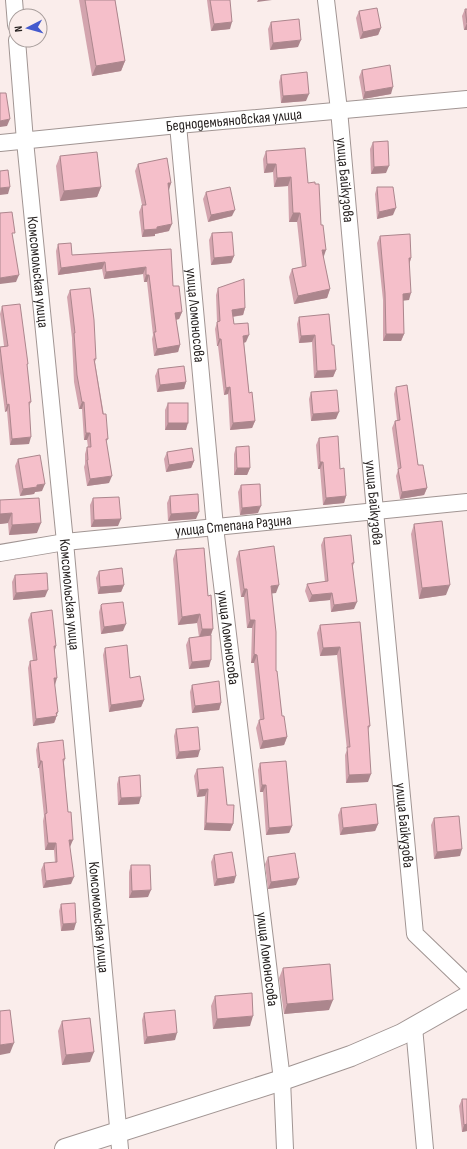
<svg xmlns="http://www.w3.org/2000/svg" width="467" height="1149" viewBox="0 0 467 1149" font-family="'Sofia Sans Condensed',sans-serif">
	<style>
		.lines { fill: none; stroke-linecap: round; stroke-linejoin: round }
		.minor-casing { stroke: #a19593; stroke-width: 18 }
		.tertiary-casing { stroke: #a19593; stroke-width: 22 }
		.minor { stroke: #fff; stroke-width: 16 }
		.tertiary { stroke: #fff; stroke-width: 20 }
		.wall { fill: #d3a4ae }
		.shaded-wall { fill: #ac868d }
		.building { fill: #f5bfca; stroke: #ac868d }
		.labels { text-anchor: middle; dominant-baseline: central; stroke-width: 4; stroke-linejoin: round; paint-order: stroke }
		.street-label { font-size: 15px; fill: #272221; stroke: #faedeb }
	</style>
	<rect width="100%" height="100%" fill="#faedeb"/>
	<g class="lines">
		<defs>
			<g id="minor">
				<polyline points="14,0 16,25"/>
				<path id="s1" d="M326,0L339,110L375,511L415,934L467,984"/>
				<path id="s2" d="M17,40L25,141L65,542L120,1149"/>
				<path id="s3" d="M178,125L215,527L282,1080L285,1149"/>
				<path id="s4" d="M0,143L178,125L467,99"/>
				<path id="s5" d="M0,553L65,542L467,502"/>
				<polyline points="414,1027 425,1149"/>
			</g>
			<polyline id="tertiary" points="65,1149 282,1080 351,1056 402,1034 467,997"/>
		</defs>
		<!-- minor casing -->
		<use href="#minor" class="minor-casing"/>
		<!-- tertiary casing -->
		<use href="#tertiary" class="tertiary-casing"/>
		<!-- minor -->
		<use href="#minor" class="minor"/>
		<!-- tertiary -->
		<use href="#tertiary" class="tertiary"/>
	</g>
	<!-- wall -->
	<g class="wall">
		<polygon points="79,0 115,0 125,61 121,71 92,76"/>
		<polygon points="207,0 230,0 230,29 211,31"/>
		<polygon points="465,9 467,9 467,30 464,30 462,16"/>
		<polygon points="359,11 381,28 378,35 360,39 356,18"/>
		<polygon points="271,22 298,47 270,50 268,29"/>
		<polygon points="362,70 391,94 363,99 359,77"/>
		<polygon points="281,75 306,101 281,103 279,82"/>
		<polygon points="373,142 386,173 371,174 370,149"/>
		<polygon points="266,151 308,183 321,225 323,256 330,289 327,298 294,304 289,277 292,269 302,267 297,222 289,222 288,186 274,187 273,172 264,173 263,159"/>
		<polygon points="60,156 101,187 97,197 60,201 56,166"/>
		<polygon points="138,164 171,183 168,190 169,231 155,234 155,236 142,237 139,212 142,205 135,171"/>
		<polygon points="377,187 393,215 377,219 375,194"/>
		<polygon points="206,192 232,216 208,222 203,199"/>
		<polygon points="212,233 234,256 231,263 211,265 209,240"/>
		<polygon points="380,236 411,258 409,265 409,300 403,300 404,334 401,341 383,341 383,300 377,243"/>
		<polygon points="58,244 72,255 171,249 173,286 182,312 179,319 176,320 180,345 178,352 154,356 152,339 153,335 147,282 144,282 143,274 104,279 102,269 58,275 56,251"/>
		<polygon points="218,288 245,308 243,315 233,317 234,324 246,342 244,343 249,393 255,421 252,428 230,430 228,394 224,395 218,346 217,346 215,329 217,322 216,295"/>
		<polygon points="70,290 96,359 95,362 108,439 106,442 109,483 87,486 84,467 85,464 85,454 87,447 88,447 87,440 84,440 82,409 79,409 74,382 72,340 72,338 67,297"/>
		<polygon points="2,306 27,366 31,402 29,406 29,444 10,445 7,411 5,412 0,373 0,347 4,346 0,314"/>
		<polygon points="299,317 332,345 336,370 333,377 314,378 312,342 299,343 297,324"/>
		<polygon points="158,369 186,382 184,389 157,392 155,376"/>
		<polygon points="396,387 418,465 427,488 424,495 400,499 396,476 398,470 392,428 395,421 397,420 394,394"/>
		<polygon points="311,392 336,419 311,421 309,399"/>
		<polygon points="168,403 186,430 165,430 165,410"/>
		<polygon points="319,438 340,469 346,496 344,503 323,505 320,469 318,469 316,445"/>
		<polygon points="236,447 250,468 247,475 234,475 234,454"/>
		<polygon points="167,452 194,461 191,468 166,472 164,459"/>
		<polygon points="18,459 42,491 35,492 34,494 20,496 15,466"/>
		<polygon points="241,485 258,513 240,515 238,492"/>
		<polygon points="170,496 196,519 168,521 167,503"/>
		<polygon points="93,498 118,526 91,527 90,505"/>
		<polygon points="0,500 37,533 9,535 8,523 0,524"/>
		<polygon points="414,524 446,595 419,599 411,534"/>
		<polygon points="324,538 354,563 353,566 354,609 331,612 330,600 309,602 305,591 307,584 325,582 321,545"/>
		<polygon points="176,550 211,635 209,667 189,669 186,645 189,638 199,637 197,623 178,625 173,559"/>
		<polygon points="239,551 276,593 272,593 276,671 282,716 287,737 284,745 260,749 256,728 259,720 260,720 254,663 251,663 252,628 247,628 244,597 241,597 236,559"/>
		<polygon points="99,571 124,585 121,592 98,594 96,578"/>
		<polygon points="15,575 45,597 13,600 12,582"/>
		<polygon points="101,605 123,631 101,634 99,612"/>
		<polygon points="31,613 56,646 54,652 56,719 54,723 33,726 28,668 30,661 33,661 28,620"/>
		<polygon points="360,622 370,726 368,730 368,782 346,783 345,755 347,750 337,655 320,656 317,633 320,625"/>
		<polygon points="105,648 130,678 144,700 141,707 109,712 103,655"/>
		<polygon points="192,685 221,703 219,710 192,713 190,692"/>
		<polygon points="176,729 198,757 176,759 174,736"/>
		<polygon points="38,743 65,759 64,762 70,847 71,884 43,888 41,870 44,863 55,863 54,850 45,850 43,821 44,816 39,768 38,768 36,750"/>
		<polygon points="260,763 292,826 289,833 266,835 263,792 260,792 258,770"/>
		<polygon points="197,769 227,805 233,824 230,831 204,830 205,796 197,797 194,776"/>
		<polygon points="119,777 139,804 118,805 117,784"/>
		<polygon points="341,808 378,824 375,831 340,835 338,815"/>
		<polygon points="434,818 460,856 434,859 431,825"/>
		<polygon points="214,855 234,883 214,886 211,862"/>
		<polygon points="268,857 296,885 268,889 265,864"/>
		<polygon points="131,865 148,897 129,898 129,872"/>
		<polygon points="61,904 74,930 61,931 59,911"/>
		<polygon points="283,968 329,1010 284,1014 279,978"/>
		<polygon points="215,996 250,1026 213,1029 211,1006"/>
		<polygon points="144,1013 175,1040 144,1044 142,1020"/>
		<polygon points="62,1021 90,1062 62,1065 58,1031"/>
		<polygon points="462,1099 467,1099 467,1131 462,1132 459,1106"/>
	</g>
	<!-- shaded-wall -->
	<g class="shaded-wall">
		<polygon points="258,0 272,0 257,2"/>
		<polygon points="232,22 230,29 211,31 214,24"/>
		<polygon points="467,23 467,30 464,30"/>
		<polygon points="381,28 378,35 360,39 363,32"/>
		<polygon points="301,40 298,47 270,50 273,43"/>
		<polygon points="125,61 121,71 92,76 96,66"/>
		<polygon points="393,87 391,94 363,99 365,92"/>
		<polygon points="309,94 306,101 281,103 283,96"/>
		<polygon points="10,119 7,126 0,127 0,121"/>
		<polygon points="267,164 276,164 273,172 264,173"/>
		<polygon points="389,166 386,173 371,174 374,167"/>
		<polygon points="291,177 288,186 274,187 277,178"/>
		<polygon points="168,183 171,183 169,190 165,190"/>
		<polygon points="10,187 8,194 0,195 0,188"/>
		<polygon points="101,187 97,197 60,201 64,191"/>
		<polygon points="396,208 393,215 377,219 379,212"/>
		<polygon points="235,210 232,216 208,222 211,215"/>
		<polygon points="293,213 300,213 297,222 289,222"/>
		<polygon points="172,224 169,231 155,234 155,236 142,237 144,230"/>
		<polygon points="322,250 326,250 323,259"/>
		<polygon points="234,256 231,263 211,265 214,258"/>
		<polygon points="409,258 411,258 409,265"/>
		<polygon points="105,262 102,269 58,275 61,268"/>
		<polygon points="146,267 143,274 104,279 106,272"/>
		<polygon points="19,275 16,282 0,284 0,278"/>
		<polygon points="146,275 149,275 147,282 144,282"/>
		<polygon points="330,289 327,298 294,304 298,296"/>
		<polygon points="411,293 409,300 401,301 403,294"/>
		<polygon points="245,308 243,315 229,317 232,310"/>
		<polygon points="182,312 179,319 173,320 175,313"/>
		<polygon points="386,334 404,334 401,341 383,341"/>
		<polygon points="249,335 246,342 241,343 243,336"/>
		<polygon points="315,335 312,342 299,343 301,336"/>
		<polygon points="219,339 221,339 218,346 217,346"/>
		<polygon points="180,345 178,352 154,356 157,349"/>
		<polygon points="336,370 333,377 314,378 317,371"/>
		<polygon points="186,382 184,389 157,392 160,385"/>
		<polygon points="230,387 228,394 224,395 226,388"/>
		<polygon points="82,402 84,402 82,409 79,409"/>
		<polygon points="9,404 7,411 5,412 7,405"/>
		<polygon points="339,412 336,419 311,421 313,414"/>
		<polygon points="255,421 252,428 230,430 233,423"/>
		<polygon points="168,423 188,423 186,430 165,430"/>
		<polygon points="86,433 90,433 87,440 84,440"/>
		<polygon points="31,437 29,444 10,445 12,439"/>
		<polygon points="194,461 191,468 166,472 169,465"/>
		<polygon points="320,462 323,462 320,469 318,469"/>
		<polygon points="237,468 250,468 247,475 234,475"/>
		<polygon points="112,476 109,483 87,486 90,479"/>
		<polygon points="45,484 42,491 35,492 34,494 20,496 23,489 37,485"/>
		<polygon points="427,488 424,495 400,499 402,492"/>
		<polygon points="346,496 344,503 323,505 326,498"/>
		<polygon points="261,506 258,513 240,515 242,508"/>
		<polygon points="199,512 196,519 168,521 171,514"/>
		<polygon points="12,513 8,523 0,524 0,514"/>
		<polygon points="121,519 118,526 91,527 94,520"/>
		<polygon points="41,523 37,533 9,535 12,525"/>
		<polygon points="124,585 121,592 98,594 100,587"/>
		<polygon points="279,585 276,593 268,594 271,586"/>
		<polygon points="450,585 446,595 419,599 422,588"/>
		<polygon points="244,589 247,589 244,597 241,597"/>
		<polygon points="48,590 45,597 13,600 16,593"/>
		<polygon points="332,593 330,600 309,602 312,595"/>
		<polygon points="357,602 354,609 331,612 334,605"/>
		<polygon points="200,614 197,623 178,625 182,617"/>
		<polygon points="250,620 255,620 252,628 247,628"/>
		<polygon points="126,624 123,631 101,634 104,627"/>
		<polygon points="202,629 213,629 210,638 199,638"/>
		<polygon points="54,646 56,646 54,653"/>
		<polygon points="340,647 337,655 320,656 323,648"/>
		<polygon points="254,654 257,655 254,663 251,663"/>
		<polygon points="211,660 209,667 189,669 192,662"/>
		<polygon points="54,678 57,678 55,685"/>
		<polygon points="144,700 141,707 109,712 111,705"/>
		<polygon points="221,703 219,710 192,713 195,706"/>
		<polygon points="58,712 54,723 33,726 36,719"/>
		<polygon points="287,737 284,745 260,749 263,741"/>
		<polygon points="200,750 198,757 176,759 179,752"/>
		<polygon points="40,761 42,761 39,768 38,768"/>
		<polygon points="371,774 368,782 346,783 349,775"/>
		<polygon points="262,785 266,785 263,792 260,792"/>
		<polygon points="208,789 205,796 197,797 199,790"/>
		<polygon points="141,797 139,804 118,805 121,798"/>
		<polygon points="206,823 233,824 230,831 204,830"/>
		<polygon points="378,824 375,831 340,835 343,828"/>
		<polygon points="292,826 289,833 266,835 269,828"/>
		<polygon points="69,840 73,840 70,847"/>
		<polygon points="48,843 56,843 54,850 45,850"/>
		<polygon points="462,849 460,856 434,859 437,852"/>
		<polygon points="236,876 234,883 214,886 217,879"/>
		<polygon points="74,877 71,884 43,888 46,881"/>
		<polygon points="299,878 296,885 268,889 271,882"/>
		<polygon points="151,890 148,897 129,898 132,891"/>
		<polygon points="76,923 74,930 61,931 63,924"/>
		<polygon points="333,1000 329,1010 284,1014 287,1004"/>
		<polygon points="253,1016 250,1026 213,1029 217,1019"/>
		<polygon points="177,1033 175,1040 144,1044 147,1037"/>
		<polygon points="14,1043 10,1053 0,1055 0,1045"/>
		<polygon points="94,1052 90,1062 62,1065 66,1055"/>
		<polygon points="467,1124 467,1131 462,1132 464,1125"/>
	</g>
	<!-- building -->
	<g class="building">
		<polygon points="85,0 115,0 125,61 96,66"/>
		<polygon points="210,0 230,0 232,22 214,24"/>
		<polygon points="377,8 381,28 363,32 359,11"/>
		<polygon points="465,9 467,9 467,23"/>
		<polygon points="299,19 301,40 273,43 271,22"/>
		<polygon points="390,65 393,87 365,92 362,70"/>
		<polygon points="307,72 309,94 283,96 281,75"/>
		<polygon points="0,93 6,93 10,119 0,121"/>
		<polygon points="388,141 389,166 374,167 373,142"/>
		<polygon points="305,148 308,183 315,182 315,184 319,184 321,225 323,225 326,250 322,250 330,289 298,296 292,269 306,266 300,213 293,213 291,177 277,178 276,164 267,164 266,151"/>
		<polygon points="97,152 101,187 64,191 60,156"/>
		<polygon points="167,158 171,183 168,183 172,224 157,227 157,229 144,230 142,205 146,205 138,164"/>
		<polygon points="8,170 10,187 0,188 0,171"/>
		<polygon points="230,187 235,210 211,215 206,192"/>
		<polygon points="377,187 393,187 396,208 379,212"/>
		<polygon points="12,212 15,233 12,233 19,275 0,278 0,213"/>
		<polygon points="232,232 234,256 214,258 212,233"/>
		<polygon points="410,234 411,258 409,258 411,293 403,294 404,334 386,334 385,293 380,236"/>
		<polygon points="71,243 72,255 171,249 173,286 179,286 182,312 175,313 180,345 157,349 154,332 156,332 149,275 146,275 146,267 106,272 105,262 61,268 58,244"/>
		<polygon points="244,279 245,308 232,310 234,324 248,323 249,335 243,336 249,393 252,392 255,421 233,423 230,387 226,388 221,339 219,339 217,322 220,321 218,288"/>
		<polygon points="90,288 94,320 96,359 94,359 103,414 106,414 108,439 106,439 112,476 90,479 87,460 88,460 87,447 91,447 90,433 86,433 84,402 82,402 77,375 74,333 75,333 70,290"/>
		<polygon points="20,304 28,364 27,364 31,402 29,402 31,437 12,439 9,404 7,405 0,347 8,346 2,306"/>
		<polygon points="329,314 332,345 334,345 336,370 317,371 315,335 301,336 299,317"/>
		<polygon points="184,366 186,382 160,385 158,369"/>
		<polygon points="407,385 418,465 423,465 427,488 402,492 398,469 401,468 395,421 400,420 396,387"/>
		<polygon points="337,390 339,412 313,414 311,392"/>
		<rect x="168" y="403" width="20" height="20"/>
		<polygon points="338,436 340,469 344,468 346,496 326,498 323,462 320,462 319,438"/>
		<polygon points="249,446 250,468 237,468 236,447"/>
		<polygon points="192,448 194,461 169,465 167,452"/>
		<polygon points="40,455 45,484 37,485 37,487 23,489 18,459"/>
		<polygon points="260,484 261,506 242,508 241,485"/>
		<polygon points="198,494 199,512 171,514 170,496"/>
		<polygon points="119,497 121,519 94,520 93,498"/>
		<polygon points="39,498 41,523 12,525 12,513 0,514 0,500"/>
		<polygon points="442,521 450,585 422,588 414,524"/>
		<polygon points="351,535 354,563 352,563 357,602 334,605 332,593 312,595 307,584 328,581 324,538"/>
		<polygon points="274,546 279,585 271,586 276,632 276,671 277,671 282,716 284,716 287,737 263,741 259,720 264,719 257,655 254,654 255,620 250,620 247,589 244,589 239,551"/>
		<polygon points="204,548 208,596 211,595 213,629 202,629 200,614 182,617 176,550"/>
		<polygon points="122,568 124,585 100,587 99,571"/>
		<polygon points="47,573 48,590 16,593 15,575"/>
		<polygon points="123,602 126,624 104,627 101,605 102,604"/>
		<polygon points="52,610 56,646 54,646 57,678 54,678 58,712 56,713 57,716 36,719 30,661 37,660 31,613"/>
		<polygon points="360,622 370,726 368,726 371,774 349,775 347,747 350,747 340,647 323,648 320,625"/>
		<polygon points="211,635 211,660 192,662 189,638"/>
		<polygon points="127,645 130,678 140,676 144,700 111,705 105,648"/>
		<polygon points="219,681 221,703 195,706 192,685"/>
		<polygon points="198,727 200,750 179,752 176,729"/>
		<polygon points="63,740 65,759 63,759 68,812 71,812 73,840 69,840 74,877 46,881 44,863 57,862 56,843 48,843 45,814 47,813 42,761 40,761 38,743"/>
		<polygon points="286,761 292,826 269,828 266,785 262,785 260,763"/>
		<polygon points="223,767 227,805 234,805 233,824 206,823 208,789 199,790 197,769"/>
		<polygon points="140,775 141,797 121,798 119,777"/>
		<polygon points="376,804 378,824 343,828 341,808"/>
		<polygon points="459,816 462,849 437,852 434,818"/>
		<polygon points="232,852 236,876 217,879 214,855"/>
		<polygon points="295,853 299,878 271,882 268,857"/>
		<polygon points="131,865 150,865 151,890 132,891"/>
		<polygon points="75,903 76,923 63,924 61,904"/>
		<polygon points="330,964 333,1000 287,1004 283,968"/>
		<polygon points="252,993 253,1016 217,1019 215,996"/>
		<polygon points="10,1010 14,1043 0,1045 0,1011"/>
		<polygon points="175,1010 177,1033 147,1037 144,1013"/>
		<polygon points="90,1018 94,1052 66,1055 62,1021"/>
		<polygon points="462,1099 467,1099 467,1124 464,1125"/>
	</g>
	<g class="labels">
		<!-- street labels -->
		<g class="street-label">
			<text stroke="none"><textPath href="#s4" startOffset="235">Беднодемьяновская улица</textPath></text>
			<text stroke="none"><textPath href="#s1" startOffset="181">улица Байкузова</textPath></text>
			<text stroke="none"><textPath href="#s2" startOffset="233">Комсомольская улица</textPath></text>
			<text stroke="none"><textPath href="#s3" startOffset="191">улица Ломоносова</textPath></text>
			<text stroke="none"><textPath href="#s1" startOffset="505">улица Байкузова</textPath></text>
			<text stroke="none"><textPath href="#s5" startOffset="235">улица Степана Разина</textPath></text>
			<text stroke="none"><textPath href="#s2" startOffset="557">Комсомольская улица</textPath></text>
			<text stroke="none"><textPath href="#s3" startOffset="515">улица Ломоносова</textPath></text>
			<text stroke="none"><textPath href="#s1" startOffset="829">улица Байкузова</textPath></text>
			<text stroke="none"><textPath href="#s2" startOffset="881">Комсомольская улица</textPath></text>
			<text stroke="none"><textPath href="#s3" startOffset="839">улица Ломоносова</textPath></text>
		</g>
	</g>
	<!-- north arrow -->
	<g transform="translate(28 28) rotate(264)"><circle r="19" fill="#faedeb" stroke="#a69c9a"/>
	<path d="M0-3L7 15L0 10L-7 15Z" fill="#445ace"/>
	<text y="-6" font-size="11" font-weight="bold" text-anchor="middle" fill="#272221">N</text>
	</g>
</svg>
